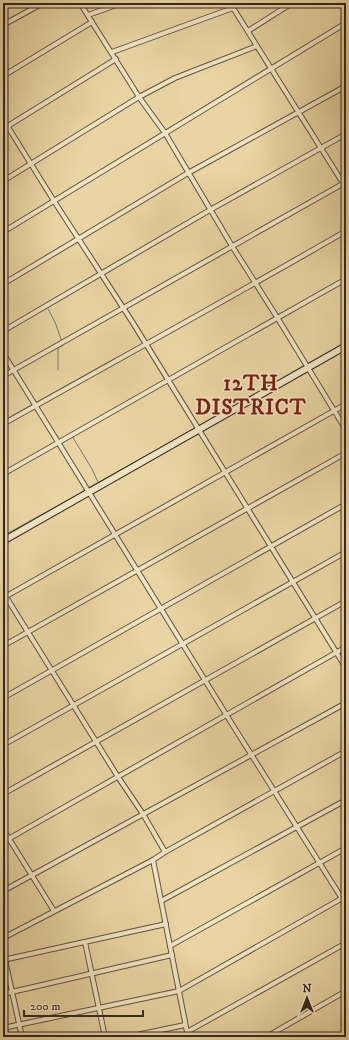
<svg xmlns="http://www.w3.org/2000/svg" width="349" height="1040" viewBox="0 0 349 1040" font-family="'IM FELL DW Pica',serif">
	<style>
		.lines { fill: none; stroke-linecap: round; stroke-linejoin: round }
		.stream { stroke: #6f7e70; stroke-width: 1 }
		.street-casing { stroke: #605241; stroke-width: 6 }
		.secondary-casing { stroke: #332620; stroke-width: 8 }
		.street { stroke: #f1e4c3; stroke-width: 4 }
		.secondary { stroke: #f1e4c3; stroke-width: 6 }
		.labels { text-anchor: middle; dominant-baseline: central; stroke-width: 3; stroke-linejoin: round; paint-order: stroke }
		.district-label { font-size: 21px; font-weight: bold; letter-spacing: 1px; fill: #7a1f14; stroke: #f1e4c3 }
	</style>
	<rect width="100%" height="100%" fill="#e9d5a3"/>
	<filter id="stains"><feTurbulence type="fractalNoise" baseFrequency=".005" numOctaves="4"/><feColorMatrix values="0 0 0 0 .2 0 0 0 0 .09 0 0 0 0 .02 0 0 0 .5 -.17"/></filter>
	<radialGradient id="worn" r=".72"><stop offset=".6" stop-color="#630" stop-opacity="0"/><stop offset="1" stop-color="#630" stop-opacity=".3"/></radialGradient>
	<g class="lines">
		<!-- stream -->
		<g class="stream">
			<polyline points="48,309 55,322 62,342"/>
			<polyline points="309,363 346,342"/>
			<polyline points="58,370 58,348 63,345"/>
			<polyline points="199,426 303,366"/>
			<polyline points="72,436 92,469 98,482"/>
			<polyline points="90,487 194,429"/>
			<polyline points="3,536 84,491"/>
		</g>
		<defs>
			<g id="street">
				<polyline points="80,3 139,97 165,133 232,246 280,322 346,430"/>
				<polyline points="230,3 346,188"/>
				<polyline points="88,15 122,3"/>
				<polyline points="3,25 43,3"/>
				<polyline points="248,31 292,3"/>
				<polyline points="112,52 233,8"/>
				<polyline points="3,76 92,22"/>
				<polyline points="3,119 54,201 133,323 346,668"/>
				<polyline points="3,129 116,59"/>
				<polyline points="3,181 139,97 175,78 257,46"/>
				<polyline points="3,232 346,23"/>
				<polyline points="3,284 188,173 346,86"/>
				<polyline points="3,331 210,210 346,134"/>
				<polyline points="3,353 232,724 346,905"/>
				<polyline points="3,376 346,182"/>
				<path d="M3,424C117,360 232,297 346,231"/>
				<polyline points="3,474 346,279"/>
				<polyline points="3,592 118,777 143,814 165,852"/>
				<polyline points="3,598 346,404"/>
				<polyline points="3,646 346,453"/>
				<polyline points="3,698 346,504"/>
				<polyline points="3,745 346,552"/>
				<polyline points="3,794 346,601"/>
				<polyline points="3,829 54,911"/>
				<polyline points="3,842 346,647"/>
				<polyline points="153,860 188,1037"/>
				<polyline points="3,891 346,703"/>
				<polyline points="161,901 346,800"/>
				<polyline points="3,938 153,860 165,852 346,751"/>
				<polyline points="85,942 105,1037"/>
				<polyline points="170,946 346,848"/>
				<polyline points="3,951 22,1037"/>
				<polyline points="3,960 166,924"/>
				<polyline points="3,994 172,955"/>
				<polyline points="3,1028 179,991 346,896"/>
				<polyline points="187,1032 346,943"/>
				<polyline points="127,1037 185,1025"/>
				<polyline points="266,1037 346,991"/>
			</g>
			<polyline id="secondary" points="3,541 346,346"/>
		</defs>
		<!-- street casing -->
		<use href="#street" class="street-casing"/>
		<!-- secondary casing -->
		<use href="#secondary" class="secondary-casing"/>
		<!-- street -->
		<use href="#street" class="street"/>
		<!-- secondary -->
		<use href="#secondary" class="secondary"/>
	</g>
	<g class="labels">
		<!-- district labels -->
		<g class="district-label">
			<text x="251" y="384">12TH<tspan x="251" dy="24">DISTRICT</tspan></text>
		</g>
	</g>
	<!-- margin -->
	<rect width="349" height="1040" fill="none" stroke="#e9d5a3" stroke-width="16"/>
	<rect x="4" y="4" width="341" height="1032" fill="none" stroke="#332620" stroke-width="2"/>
	<rect x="8" y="8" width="333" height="1024" fill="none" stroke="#332620"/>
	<!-- north arrow -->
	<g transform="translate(307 998)" stroke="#f1e4c3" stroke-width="3" paint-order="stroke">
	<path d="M0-3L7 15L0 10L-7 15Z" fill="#332620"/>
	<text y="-6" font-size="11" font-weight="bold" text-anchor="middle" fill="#332620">N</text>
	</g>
	<!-- scale -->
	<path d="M24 1010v6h119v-6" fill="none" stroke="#332620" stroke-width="2"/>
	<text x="30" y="1010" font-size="12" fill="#332620" stroke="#f1e4c3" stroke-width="3" paint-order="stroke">200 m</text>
	<rect width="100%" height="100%" filter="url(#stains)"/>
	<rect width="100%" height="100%" fill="url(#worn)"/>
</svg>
